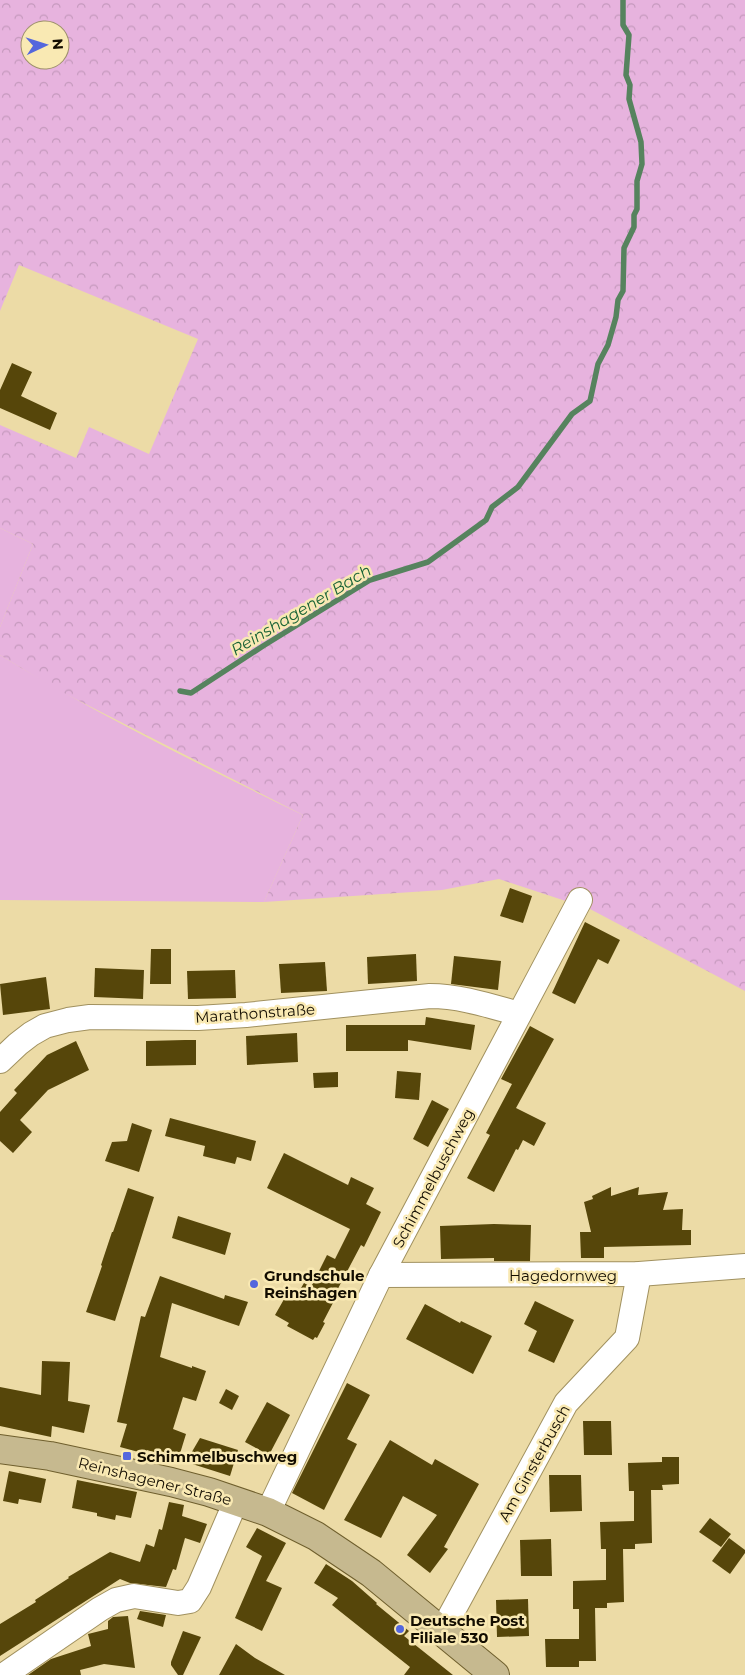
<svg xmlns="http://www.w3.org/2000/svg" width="745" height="1675" viewBox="0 0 745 1675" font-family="Montserrat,sans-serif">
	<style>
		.green { fill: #e7b3de }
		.forest { fill: url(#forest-crowns); fill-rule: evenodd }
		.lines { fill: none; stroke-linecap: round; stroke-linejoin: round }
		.stream { stroke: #56835e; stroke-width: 5.5 }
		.building { fill: #56460a }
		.minor-casing { stroke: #a1915f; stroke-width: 26 }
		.major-casing { stroke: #6f5f2d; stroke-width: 30 }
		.minor { stroke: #fff; stroke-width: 24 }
		.major { stroke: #c6b98f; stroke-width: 28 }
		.poi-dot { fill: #5467dd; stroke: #f9e9b3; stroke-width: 2 }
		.labels { text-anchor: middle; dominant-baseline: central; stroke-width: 5; stroke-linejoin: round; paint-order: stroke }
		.street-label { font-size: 15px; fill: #130d00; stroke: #f9e9b3 }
		.poi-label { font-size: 15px; font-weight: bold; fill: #130d00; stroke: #f9e9b3; text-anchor: start }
		.water-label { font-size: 16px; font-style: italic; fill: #1a6337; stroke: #f9e9b3 }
	</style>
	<defs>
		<pattern id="forest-crowns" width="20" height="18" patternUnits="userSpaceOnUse" patternTransform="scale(1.25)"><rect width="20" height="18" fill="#e7b3de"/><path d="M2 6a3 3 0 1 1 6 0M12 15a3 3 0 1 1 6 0" fill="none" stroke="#c599bd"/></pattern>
	</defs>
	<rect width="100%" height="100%" fill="#ecdba6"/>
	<!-- green -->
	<g class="green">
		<polygon points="0,528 33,544 0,627"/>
		<path d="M0,655C98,715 200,765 303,815L264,902L0,900Z"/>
	</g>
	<!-- forest -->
	<path class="forest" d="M0,0H745V991L590,909L499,879L442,890L264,902L303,815L54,688L0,655V627L33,544L0,528V425L76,458L89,427L149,454L198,339L19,265L0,311ZM30,30H60V60H30Z"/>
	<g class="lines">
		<!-- stream -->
		<polyline class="stream" points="180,691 191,693 263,646 370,580 428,562 486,520 492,507 518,487 572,414 590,401 598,364 608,345 616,317 618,300 623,291 624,248 634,227 634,215 637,209 637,181 642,164 641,142 629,99 630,85 626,75 629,35 623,25 623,0"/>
	</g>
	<!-- building -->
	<g class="building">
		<polygon points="12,363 32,372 21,396 57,413 50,430 0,408 0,390"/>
		<polygon points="510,888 532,896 523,923 500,916"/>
		<polygon points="585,922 620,940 608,964 598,959 575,1004 552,993"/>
		<polygon points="151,949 171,949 171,984 150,984"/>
		<polygon points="416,954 417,981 368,984 367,957"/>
		<polygon points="454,956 501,961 498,990 451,984"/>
		<polygon points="325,962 327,991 281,993 279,964"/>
		<polygon points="95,968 144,970 143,999 94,997"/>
		<polygon points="235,970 236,998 188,999 187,971"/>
		<polygon points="46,977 50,1009 3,1015 0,984"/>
		<polygon points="426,1017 475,1025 471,1050 408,1040 408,1051 346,1051 346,1025 425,1025"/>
		<polygon points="530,1026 554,1039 516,1108 546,1123 534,1146 523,1140 518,1150 516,1149 494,1192 467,1178 490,1135 486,1133 512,1084 501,1079"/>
		<polygon points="297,1033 298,1062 247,1065 246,1036"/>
		<polygon points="185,1040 196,1040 196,1065 146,1066 146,1041"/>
		<polygon points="76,1041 89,1070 48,1090 20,1120 32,1132 13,1153 0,1141 0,1112 17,1093 14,1090 47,1055"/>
		<polygon points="397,1071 421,1073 419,1100 395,1098"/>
		<polygon points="338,1072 338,1087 314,1088 313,1073"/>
		<polygon points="432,1100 449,1109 428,1147 413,1139"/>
		<polygon points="170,1118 256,1141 251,1161 237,1157 235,1164 203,1156 205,1146 165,1136"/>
		<polygon points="132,1123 152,1130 139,1172 105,1161 112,1142 127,1141"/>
		<polygon points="284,1153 348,1185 351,1177 374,1188 366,1204 381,1212 364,1247 361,1245 333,1298 335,1299 323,1322 325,1323 317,1338 315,1337 313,1340 287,1326 289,1323 275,1315 287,1294 295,1298 304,1283 311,1287 327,1255 335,1259 350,1229 267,1188"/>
		<polygon points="611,1187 611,1196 639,1187 638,1195 668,1192 663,1210 683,1209 682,1230 691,1230 691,1245 604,1247 604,1258 581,1258 580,1232 591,1232 584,1202 593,1199 592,1196"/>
		<polygon points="128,1188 154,1197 115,1321 86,1312 102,1266 101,1265 112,1232 113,1232"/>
		<polygon points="178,1216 231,1233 225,1255 172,1238"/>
		<polygon points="494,1224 531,1225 530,1261 494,1261 494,1258 441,1259 440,1226"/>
		<polygon points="160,1276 224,1299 225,1295 248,1302 239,1326 172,1303 160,1357 192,1368 192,1366 206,1371 196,1401 183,1397 173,1429 186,1434 178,1460 147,1450 146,1454 120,1447 127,1424 117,1422 141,1316 145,1317"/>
		<polygon points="535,1301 574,1320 554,1363 528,1351 537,1331 524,1324"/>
		<polygon points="425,1304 460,1323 461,1321 492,1336 473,1374 406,1339"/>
		<polygon points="42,1361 70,1362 68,1401 90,1405 84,1433 52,1426 51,1437 0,1426 0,1387 41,1395"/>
		<polygon points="347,1383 370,1395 347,1439 357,1444 324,1510 292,1493"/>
		<polygon points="226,1389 239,1396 232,1410 219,1403"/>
		<polygon points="267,1402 290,1415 269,1455 245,1442"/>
		<polygon points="583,1421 611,1421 612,1455 584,1455"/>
		<polygon points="200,1438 238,1450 230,1476 186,1462"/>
		<polygon points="390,1440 432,1465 435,1459 479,1484 444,1547 448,1549 430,1573 407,1555 437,1515 403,1496 381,1538 344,1520"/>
		<polygon points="662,1457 679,1457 679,1484 662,1485 663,1490 651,1490 652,1543 635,1544 635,1549 623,1549 624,1602 607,1603 607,1608 595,1608 596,1661 579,1661 579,1667 546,1667 545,1639 579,1639 579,1609 573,1609 573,1581 606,1580 606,1549 601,1549 600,1522 634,1521 634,1491 629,1491 628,1463 662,1462"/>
		<polygon points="9,1471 46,1479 41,1503 19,1499 18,1504 3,1501"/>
		<polygon points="549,1475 581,1475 582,1511 550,1512"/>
		<polygon points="77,1480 137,1492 131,1518 116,1515 115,1520 97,1516 97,1513 72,1508"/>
		<polygon points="169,1502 184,1505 182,1516 207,1524 200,1543 185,1538 176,1570 173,1569 166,1587 130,1583 120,1579 0,1656 0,1624 36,1602 35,1600 69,1578 68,1577 110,1552 140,1562 146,1544 154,1547 159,1529 162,1530"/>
		<polygon points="710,1518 731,1534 721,1547 699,1532"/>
		<polygon points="257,1528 286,1543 266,1581 282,1588 262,1631 235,1618 262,1556 246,1547"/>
		<polygon points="729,1538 745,1550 745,1553 730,1574 712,1561"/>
		<polygon points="551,1539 552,1576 521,1576 520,1540"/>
		<polygon points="326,1564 352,1581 377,1603 376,1604 409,1631 404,1636 453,1675 404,1675 410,1667 332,1605 338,1598 314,1583"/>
		<polygon points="528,1599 529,1636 497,1637 496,1600"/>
		<polygon points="140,1611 166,1615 163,1627 137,1619"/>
		<polygon points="128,1616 135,1668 104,1664 80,1670 81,1675 28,1675 51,1659 91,1646 88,1634 108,1629 108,1621 113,1617"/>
		<polygon points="183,1631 201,1637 183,1675 178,1675 171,1665 171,1662"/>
		<polygon points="236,1644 255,1658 285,1675 219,1675"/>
	</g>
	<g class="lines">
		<defs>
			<g id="minor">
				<path d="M0,1061L18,1044L31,1034L45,1026L68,1020L90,1017L198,1018L246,1015L430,996C461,996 490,1006 519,1014"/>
				<polyline points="381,1275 639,1274 745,1266"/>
				<polyline points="268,1512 381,1275 580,900"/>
				<polyline points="442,1631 566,1403 627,1338 639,1274"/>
				<polyline points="4,1675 100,1609 116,1600 134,1596 178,1603 190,1601 199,1587 236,1501"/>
			</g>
			<polyline id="major" points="0,1449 50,1456 171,1482 209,1492 268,1512 316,1536 371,1573 495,1675"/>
		</defs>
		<!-- minor casing -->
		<use href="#minor" class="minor-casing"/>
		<!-- major casing -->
		<use href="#major" class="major-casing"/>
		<!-- minor -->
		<use href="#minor" class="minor"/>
		<!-- major -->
		<use href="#major" class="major"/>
	</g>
	<!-- markers -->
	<g class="poi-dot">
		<circle cx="254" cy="1284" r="5"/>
		<rect x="122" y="1451" width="10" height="10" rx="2.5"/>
		<circle cx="400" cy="1629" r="5"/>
	</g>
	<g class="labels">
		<!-- street labels -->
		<g class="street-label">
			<text transform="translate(255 1013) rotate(-4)">Marathonstraße</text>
			<text transform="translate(433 1178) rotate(-62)">Schimmelbuschweg</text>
			<text x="563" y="1275">Hagedornweg</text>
			<text transform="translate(534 1463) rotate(-61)">Am Ginsterbusch</text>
			<text transform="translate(155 1481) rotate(14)">Reinshagener Straße</text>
		</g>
		<!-- poi labels -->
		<g class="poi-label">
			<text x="264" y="1275">Grundschule<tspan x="264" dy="17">Reinshagen</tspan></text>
			<text x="137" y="1456">Schimmelbuschweg</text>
			<text x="410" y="1620">Deutsche Post<tspan x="410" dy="17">Filiale 530</tspan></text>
		</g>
		<!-- water labels -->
		<g class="water-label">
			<text transform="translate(301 610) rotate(-31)">Reinshagener Bach</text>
		</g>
	</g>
	<!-- north arrow -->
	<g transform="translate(45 45) rotate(86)"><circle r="24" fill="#f9e9b3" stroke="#9d916b"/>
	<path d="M0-4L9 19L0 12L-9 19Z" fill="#5467dd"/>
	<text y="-8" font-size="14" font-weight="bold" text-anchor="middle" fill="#130d00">N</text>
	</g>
</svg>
